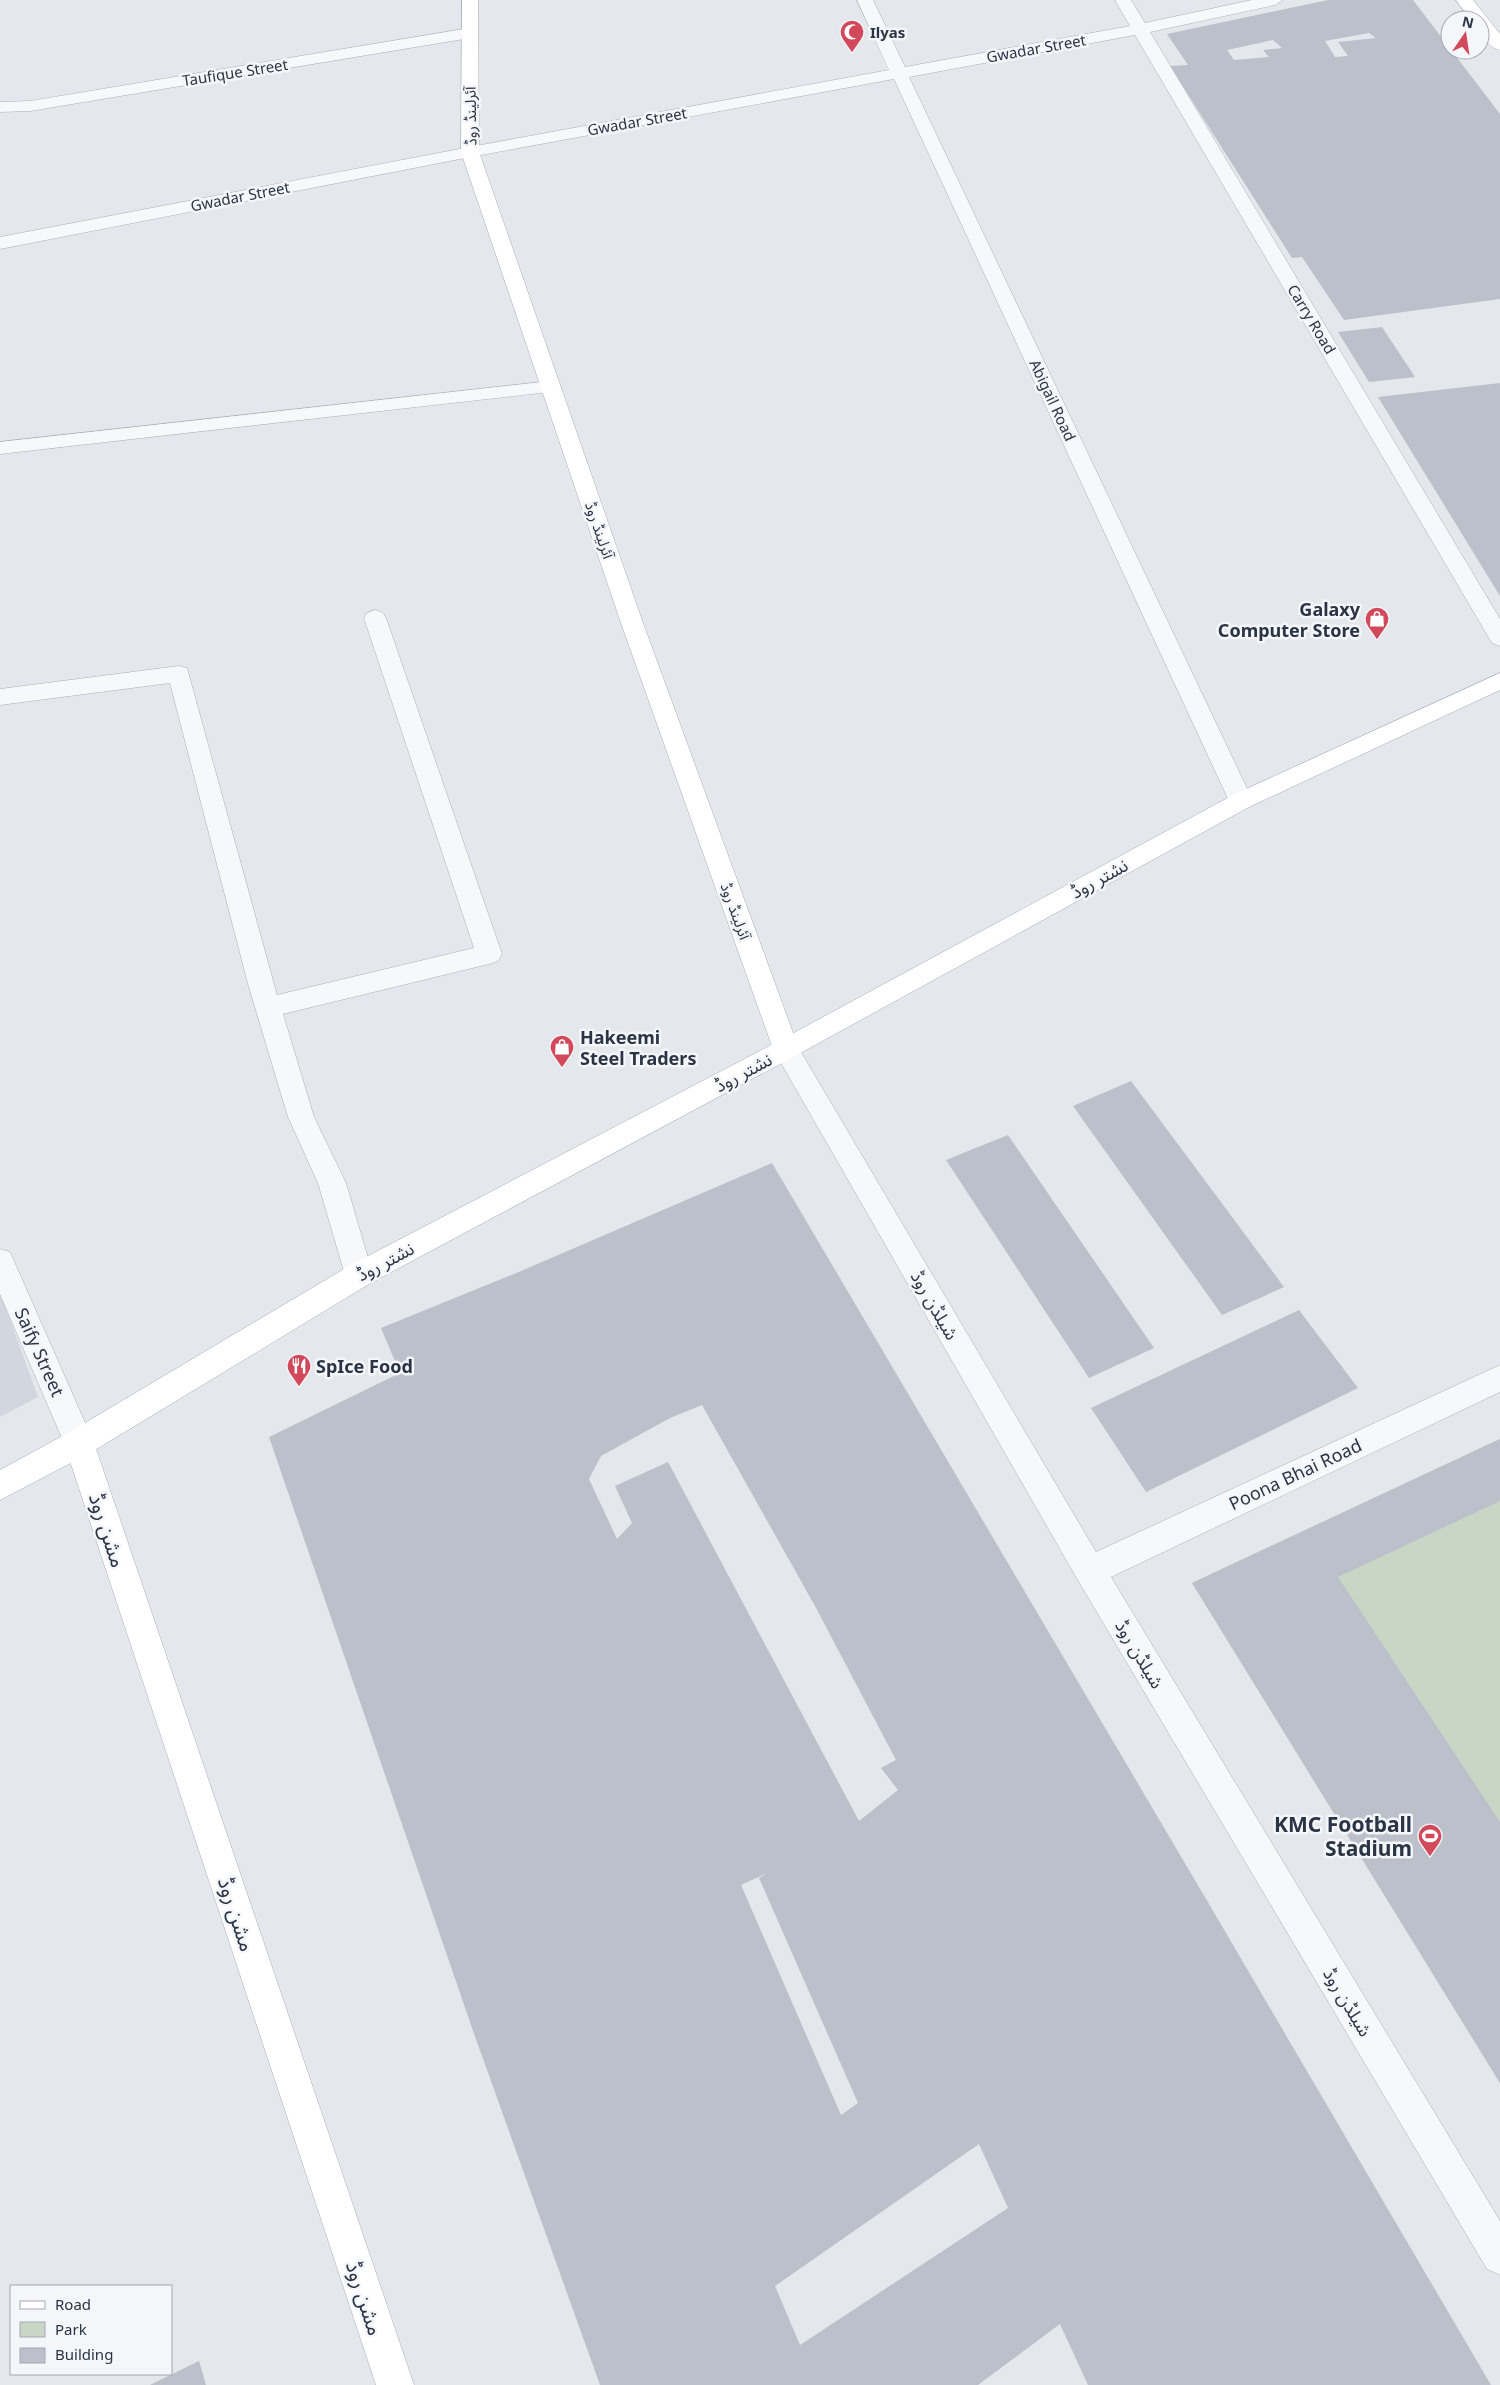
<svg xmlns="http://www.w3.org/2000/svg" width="1500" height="2385" viewBox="0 0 1500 2385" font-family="'Noto Sans','Noto Sans Arabic',sans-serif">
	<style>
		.built { fill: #d2d6de }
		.green { fill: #c9d6c5 }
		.building { fill: #bbc0ca; fill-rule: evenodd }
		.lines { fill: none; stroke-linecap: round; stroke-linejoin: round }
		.street-casing { stroke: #a9aeb7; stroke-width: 1 }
		.secondary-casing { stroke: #a9aeb7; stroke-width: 1 }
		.primary-casing { stroke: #a3abb8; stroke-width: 1 }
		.street { fill: #f7f8fa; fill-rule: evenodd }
		.secondary { fill: #fff; fill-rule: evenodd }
		.primary { fill: #fff; fill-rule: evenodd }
		.labels { text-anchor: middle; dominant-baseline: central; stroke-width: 5; stroke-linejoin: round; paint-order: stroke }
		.far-poi-label { font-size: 15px; font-weight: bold; fill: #2b3445; stroke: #f4f6f9; text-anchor: start }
		.far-street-label { font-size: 15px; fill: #2b3445; stroke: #f4f6f9 }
		.poi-label { font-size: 18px; font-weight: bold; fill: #2b3445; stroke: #f4f6f9; text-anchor: start }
		.street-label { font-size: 18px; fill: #2b3445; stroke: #f4f6f9 }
		.near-street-label { font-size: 21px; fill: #2b3445; stroke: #f4f6f9 }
		.near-poi-label { font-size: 21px; font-weight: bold; fill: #2b3445; stroke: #f4f6f9; text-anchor: end }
	</style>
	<rect width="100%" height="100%" fill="#e4e7ec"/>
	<!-- built -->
	<polygon class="built" points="0,1292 38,1397 0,1417"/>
	<!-- green -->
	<polygon class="green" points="1500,1439 1500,2083 1192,1583"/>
	<!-- building -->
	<g class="building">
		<path d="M1328,0H1413L1500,114V299L1344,320L1302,257L1292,258L1170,66L1188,65L1167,34ZM1369,33L1376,38L1338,42L1348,56L1335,57L1325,41ZM1273,40L1282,48L1263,50L1269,57L1234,60L1227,50Z"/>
		<polygon points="1382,327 1415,377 1369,382 1338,332"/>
		<polygon points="1500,383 1500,596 1378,397"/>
		<polygon points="1131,1081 1284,1287 1222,1315 1073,1106"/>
		<polygon points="1008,1135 1154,1348 1089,1378 946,1160"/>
		<path d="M772,1163L1209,1904L1491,2385H1088L1060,2324L978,2385H600L472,2028L269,1437L400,1373L381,1328L514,1274ZM702,1405L815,1606L896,1760L881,1768L898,1790L859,1821L668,1462L615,1486L632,1523L617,1539L589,1479L601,1456L670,1418ZM767,1873L759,1878L858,2103L841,2115L741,1885ZM979,2144L1008,2208L800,2345L775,2286Z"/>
		<polygon points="1299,1310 1358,1388 1146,1492 1091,1408"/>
		<polygon points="1500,1439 1500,1501 1338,1577 1500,1822 1500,2083 1192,1583"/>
		<polygon points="199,2361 206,2385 150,2385"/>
	</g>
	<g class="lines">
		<defs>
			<g id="street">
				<polygon points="857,0 873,0 905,67 1130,26 1115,0 1131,0 1145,23 1252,0 1283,0 1275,5 1150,32 1500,619 1500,646 1492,643 1489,638 1135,35 909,77 1253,801 1249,807 1241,810 1233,807 1229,801 894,79 470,157 0,249 0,237 470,147 889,70"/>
				<polygon points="470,28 476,29 478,33 476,37 30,111 0,112 0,102 30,101"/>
				<polygon points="551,381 558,383 561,387 558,391 0,454 0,442"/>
				<polygon points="375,610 383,613 386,618 502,954 498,961 489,964 283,1014 314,1117 346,1183 373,1275 369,1284 359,1287 349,1284 345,1275 318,1183 288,1117 248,984 170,683 0,705 0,689 179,666 187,668 277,995 474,948 364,618 367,613"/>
				<polygon points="786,1038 795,1042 1096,1552 1500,1365 1500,1392 1111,1577 1500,2221 1500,2275 1487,2269 1079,1582 777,1056 773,1049 777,1042"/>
				<polygon points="0,1249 10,1252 14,1261 94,1443 90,1453 79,1457 68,1453 64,1443 0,1294"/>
			</g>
			<g id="secondary">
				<polygon points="462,0 478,0 479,152 643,623 799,1049 795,1056 786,1060 777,1056 773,1049 621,623 461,152"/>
				<path d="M1456,0H1473L1500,34V50C1487,47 1480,32 1480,20H1471Z"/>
				<polygon points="79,1429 90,1433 94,1443 414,2385 376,2385 64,1443 68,1433"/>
			</g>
			<polygon id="primary" points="1500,673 1500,690 1249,807 795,1056 369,1284 90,1453 0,1500 0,1470 68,1433 349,1266 777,1042 1233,795"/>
		</defs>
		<!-- street casing -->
		<use href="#street" class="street-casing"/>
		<!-- secondary casing -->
		<use href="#secondary" class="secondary-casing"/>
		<!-- primary casing -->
		<use href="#primary" class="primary-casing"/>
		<!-- street -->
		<use href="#street" class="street"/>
		<!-- secondary -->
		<use href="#secondary" class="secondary"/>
		<!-- primary -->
		<use href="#primary" class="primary"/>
	</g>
	<!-- icons -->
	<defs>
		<symbol id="mosque-pin" viewBox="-11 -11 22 30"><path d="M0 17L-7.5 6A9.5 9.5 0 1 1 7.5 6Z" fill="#d1495b" stroke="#f4f6f9"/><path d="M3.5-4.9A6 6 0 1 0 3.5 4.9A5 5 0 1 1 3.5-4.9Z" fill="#fff"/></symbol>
		<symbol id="shop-pin" viewBox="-11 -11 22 30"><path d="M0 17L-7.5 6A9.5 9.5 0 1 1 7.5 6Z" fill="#d1495b" stroke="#f4f6f9"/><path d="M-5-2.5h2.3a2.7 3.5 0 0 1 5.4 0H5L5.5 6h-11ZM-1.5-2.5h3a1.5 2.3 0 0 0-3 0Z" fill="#fff"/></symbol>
		<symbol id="restaurant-pin" viewBox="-11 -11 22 30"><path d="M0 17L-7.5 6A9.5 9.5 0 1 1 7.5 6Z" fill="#d1495b" stroke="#f4f6f9"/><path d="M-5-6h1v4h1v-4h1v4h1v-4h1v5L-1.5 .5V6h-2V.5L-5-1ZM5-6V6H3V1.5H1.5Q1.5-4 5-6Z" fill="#fff"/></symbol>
		<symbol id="stadium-pin" viewBox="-11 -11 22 30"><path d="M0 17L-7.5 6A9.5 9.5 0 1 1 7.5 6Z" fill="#d1495b" stroke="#f4f6f9"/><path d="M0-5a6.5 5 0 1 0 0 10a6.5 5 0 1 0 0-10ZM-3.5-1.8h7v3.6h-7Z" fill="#fff"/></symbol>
	</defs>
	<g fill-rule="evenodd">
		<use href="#mosque-pin" x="838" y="18" width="28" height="38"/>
		<use href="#shop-pin" x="1363" y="605" width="28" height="38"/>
		<use href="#shop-pin" x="548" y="1033" width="28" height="38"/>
		<use href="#restaurant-pin" x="285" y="1352" width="28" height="38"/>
		<use href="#stadium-pin" x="1416" y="1822" width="28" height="38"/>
	</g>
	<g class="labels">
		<!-- far-poi labels -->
		<g class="far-poi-label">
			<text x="870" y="32">Ilyas</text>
		</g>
		<!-- far-street labels -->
		<g class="far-street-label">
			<text transform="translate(1036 48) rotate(-10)">Gwadar Street</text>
			<text transform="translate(235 72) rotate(-9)">Taufique Street</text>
			<text transform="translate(470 116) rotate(-91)">آئرلینڈ روڈ</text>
			<text transform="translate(637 121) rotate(-10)">Gwadar Street</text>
			<text transform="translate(240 196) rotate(-11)">Gwadar Street</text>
			<text transform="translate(1312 319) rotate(59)">Carry Road</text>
			<text transform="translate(1053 400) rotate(65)">Abigail Road</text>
			<text transform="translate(600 530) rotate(71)">آئرلینڈ روڈ</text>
			<text transform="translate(736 911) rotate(70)">آئرلینڈ روڈ</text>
		</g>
		<!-- poi labels -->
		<g class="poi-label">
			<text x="1360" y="609" text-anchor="end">Galaxy<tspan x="1360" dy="21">Computer Store</tspan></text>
			<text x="580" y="1037">Hakeemi<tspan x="580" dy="21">Steel Traders</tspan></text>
			<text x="316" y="1366">SpIce Food</text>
		</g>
		<!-- street labels -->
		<g class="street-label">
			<text transform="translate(1099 878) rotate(-29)">نشتر روڈ</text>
			<text transform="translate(743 1072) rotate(-28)">نشتر روڈ</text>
			<text transform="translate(385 1261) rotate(-28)">نشتر روڈ</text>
			<text transform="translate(935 1305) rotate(60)">شیلڈن روڈ</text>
			<text transform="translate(40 1352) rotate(66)">Saify Street</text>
			<text transform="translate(1295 1474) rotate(-25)">Poona Bhai Road</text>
			<text transform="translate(1140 1654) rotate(59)">شیلڈن روڈ</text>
			<text transform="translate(1348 2002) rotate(59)">شیلڈن روڈ</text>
		</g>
		<!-- near-street labels -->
		<g class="near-street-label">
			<text transform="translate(108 1530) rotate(72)">مشن روڈ</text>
			<text transform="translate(237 1914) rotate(72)">مشن روڈ</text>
			<text transform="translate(365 2298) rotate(72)">مشن روڈ</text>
		</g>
		<!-- near-poi labels -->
		<g class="near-poi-label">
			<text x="1412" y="1824">KMC Football<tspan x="1412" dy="24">Stadium</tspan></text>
		</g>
	</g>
	<!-- legend -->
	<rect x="10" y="2285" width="162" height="90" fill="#f4f6f9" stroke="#a4a8b1"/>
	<rect x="20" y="2301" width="25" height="8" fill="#ffffff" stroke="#a4a8b1"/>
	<text x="55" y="2310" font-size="15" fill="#2b3445">Road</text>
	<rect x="20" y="2322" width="25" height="15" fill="#c9d6c5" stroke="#a4a8b1"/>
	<text x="55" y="2335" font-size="15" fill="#2b3445">Park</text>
	<rect x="20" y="2348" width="25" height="15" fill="#bbc0ca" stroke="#a4a8b1"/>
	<text x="55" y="2360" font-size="15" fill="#2b3445">Building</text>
	<!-- north arrow -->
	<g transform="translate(1465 35) rotate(13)"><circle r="24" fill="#f4f6f9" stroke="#a4a8b1"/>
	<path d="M0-4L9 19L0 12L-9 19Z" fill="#d1495b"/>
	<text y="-8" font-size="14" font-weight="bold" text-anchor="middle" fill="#2b3445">N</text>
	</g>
</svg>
